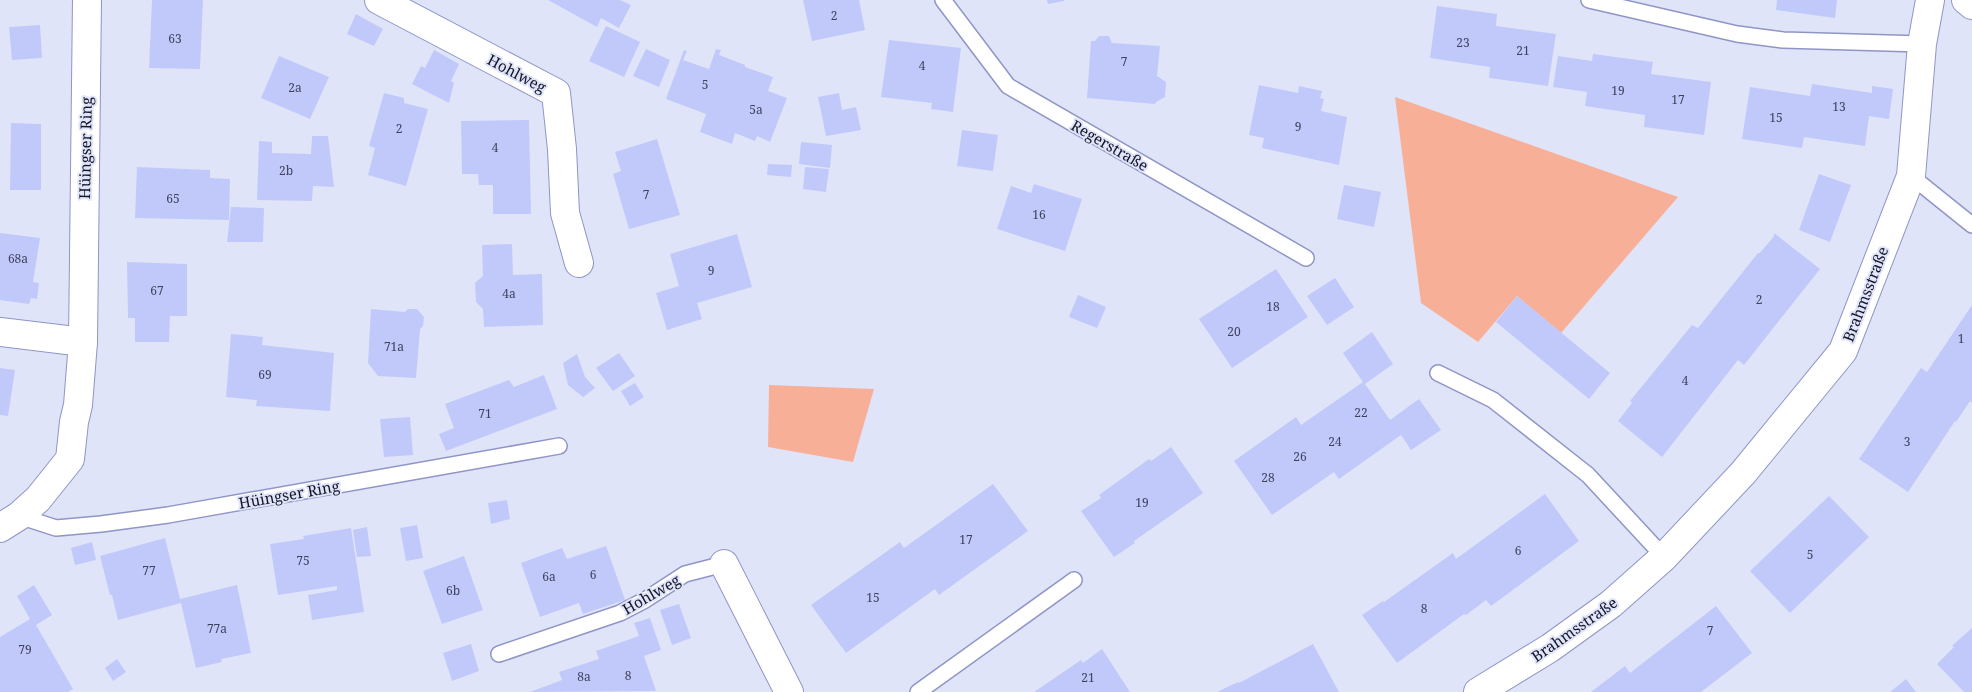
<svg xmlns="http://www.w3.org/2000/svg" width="1972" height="692" viewBox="0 0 1972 692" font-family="'Noto Serif',serif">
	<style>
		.green { fill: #f8af98 }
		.building { fill: #c1c9fb }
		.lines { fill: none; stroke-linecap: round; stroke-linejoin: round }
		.lane-casing { stroke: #8f95c6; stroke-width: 18 }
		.street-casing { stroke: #8f95c6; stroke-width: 30 }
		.lane { stroke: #fff; stroke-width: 15 }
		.street { stroke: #fff; stroke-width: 28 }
		.labels { text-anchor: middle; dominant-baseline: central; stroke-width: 4; stroke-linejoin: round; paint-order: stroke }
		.number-label { font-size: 12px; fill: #3e425c }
		.street-label { font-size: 15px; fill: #131527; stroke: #e0e4f9 }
	</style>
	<rect width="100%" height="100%" fill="#e0e4f9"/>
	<!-- green -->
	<g class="green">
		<polygon points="1395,97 1678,197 1561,333 1517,296 1478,342 1421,303"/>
		<polygon points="769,385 874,389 853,462 768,447"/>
	</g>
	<!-- building -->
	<g class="building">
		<polygon points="152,0 203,0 200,69 149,68"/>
		<polygon points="548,0 620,0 631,5 619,28 601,18 597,27"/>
		<polygon points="803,0 859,0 865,30 812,41"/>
		<polygon points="1047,0 1064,0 1064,1 1048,4"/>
		<polygon points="1777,0 1837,0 1835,18 1776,10"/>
		<polygon points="1437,6 1497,14 1496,26 1556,34 1548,86 1489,78 1490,67 1430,58"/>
		<polygon points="356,14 383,29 374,46 347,34"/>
		<polygon points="40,25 42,58 12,60 9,27"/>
		<polygon points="606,26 640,42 624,77 589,61"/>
		<polygon points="1099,36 1109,36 1112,43 1160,46 1157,76 1166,82 1165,97 1156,102 1155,104 1087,98 1091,41 1095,41"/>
		<polygon points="889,40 961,48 953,112 931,109 932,103 881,97"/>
		<polygon points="646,49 670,60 659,87 633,76"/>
		<polygon points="716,49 721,50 719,55 745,65 745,67 773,77 768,91 787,98 770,142 757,136 755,141 735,133 732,144 700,132 706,114 666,99 684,50 687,51 683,60 709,69"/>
		<polygon points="434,50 459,64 451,81 454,83 449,103 412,84 421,66 425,68"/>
		<polygon points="1593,54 1653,62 1651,74 1711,82 1704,135 1644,127 1645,115 1585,106 1587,92 1553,87 1558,56 1592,61"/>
		<polygon points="279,56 329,77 310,119 261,98"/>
		<polygon points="1812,84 1872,93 1872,86 1893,89 1889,119 1869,116 1865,146 1804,137 1802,148 1742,139 1750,87 1810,96"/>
		<polygon points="1259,85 1298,93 1299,86 1322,91 1320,98 1324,99 1321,111 1347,117 1339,165 1262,148 1264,138 1249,135"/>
		<polygon points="384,93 404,98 404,103 428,109 406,186 368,175 375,148 369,146"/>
		<polygon points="839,93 842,110 856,107 861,130 826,136 818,97"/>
		<polygon points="529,120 531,214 493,214 493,185 479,185 478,174 462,174 461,121"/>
		<polygon points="11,123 41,124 41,190 10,190"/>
		<polygon points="962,130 998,135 993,171 957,166"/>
		<polygon points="312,136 328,136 334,187 313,186 312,201 257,200 259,141 272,142 272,153 311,154"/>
		<polygon points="657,139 680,215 629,229 613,174 621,171 615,152"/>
		<polygon points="801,142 832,145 830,168 799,164"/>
		<polygon points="768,164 792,165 791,177 767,175"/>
		<polygon points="137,167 210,170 210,178 230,179 229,220 135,218"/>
		<polygon points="805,167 829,169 826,192 803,189"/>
		<polygon points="1819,174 1851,185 1830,242 1799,230"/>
		<polygon points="1034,184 1082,199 1065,251 997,229 1011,186 1031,193"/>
		<polygon points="1344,185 1381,192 1374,227 1337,219"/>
		<polygon points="231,207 264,208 263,242 227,242"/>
		<polygon points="0,233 40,238 33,282 39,283 37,299 31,298 29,304 0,300"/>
		<polygon points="1774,233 1820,269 1744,365 1738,360 1662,457 1618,421 1632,403 1630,401 1692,325 1698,328 1758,253 1760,253 1774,236"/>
		<polygon points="737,234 752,287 697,303 702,319 667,330 656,293 679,286 670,254"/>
		<polygon points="512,244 513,275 542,274 543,325 484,327 483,309 476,302 475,283 483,276 482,245"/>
		<polygon points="127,262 187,264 187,316 170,316 169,342 135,342 135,318 128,318"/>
		<polygon points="1276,269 1308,317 1232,368 1199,319"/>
		<polygon points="1335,278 1354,307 1327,325 1307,296"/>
		<polygon points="1078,295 1106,307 1097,328 1069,317"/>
		<polygon points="1517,296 1610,373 1589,399 1496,322"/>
		<polygon points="1972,305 1972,403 1970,401 1956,422 1955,421 1908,492 1859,459 1921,368 1927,372"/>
		<polygon points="371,309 405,312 408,309 417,309 424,317 423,326 420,329 416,378 378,376 368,363"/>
		<polygon points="1372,332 1393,364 1365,384 1390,420 1419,399 1441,430 1411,450 1401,435 1339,479 1334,472 1272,515 1234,461 1296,417 1301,425 1363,382 1343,353"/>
		<polygon points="231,334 263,337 262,345 334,353 330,411 256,406 257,400 226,397"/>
		<polygon points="619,353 635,376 613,391 596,368"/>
		<polygon points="577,354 585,377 595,388 583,397 568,385 563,363"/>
		<polygon points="0,368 15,370 8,416 0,415"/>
		<polygon points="544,375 557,409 446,451 439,434 454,428 445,404 509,380 514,387"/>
		<polygon points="635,383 644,397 630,406 621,391"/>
		<polygon points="410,417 413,455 384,457 380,419"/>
		<polygon points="1171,447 1203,493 1134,541 1135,543 1114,557 1081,511 1101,498 1099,495 1149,459 1151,461"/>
		<polygon points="993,484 1028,531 939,595 935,589 846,653 811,605 900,542 904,548"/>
		<polygon points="1545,494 1579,541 1491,606 1486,600 1466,615 1464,614 1397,663 1362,615 1383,601 1384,602 1453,553 1456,559"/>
		<polygon points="1829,496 1869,537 1790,613 1750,571"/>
		<polygon points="507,500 510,519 491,524 488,503"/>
		<polygon points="417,525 423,558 406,561 400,528"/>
		<polygon points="367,527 371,556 357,557 353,530"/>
		<polygon points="351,528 364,612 312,620 308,595 337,590 337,586 278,595 270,544 304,539 303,536"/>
		<polygon points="165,538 180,599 237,585 251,653 221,659 222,662 196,668 181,603 118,620 112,595 110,595 100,556"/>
		<polygon points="92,542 96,560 75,565 71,548"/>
		<polygon points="606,546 625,600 583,614 579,603 540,617 521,563 562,548 567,559"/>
		<polygon points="464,556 483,610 442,624 423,571"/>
		<polygon points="34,585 52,615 36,625 73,689 68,692 0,692 0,637 30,619 17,596"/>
		<polygon points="679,604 691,638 672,645 660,610"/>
		<polygon points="1716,606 1752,653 1701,692 1591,692 1625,666 1630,673"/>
		<polygon points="650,618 661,650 644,656 656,691 530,692 562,680 559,672 599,659 596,651 639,636 634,623"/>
		<polygon points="1972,628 1972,692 1964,692 1937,664 1954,647 1952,646 1954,644"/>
		<polygon points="471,644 479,671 452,681 443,653"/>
		<polygon points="1313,644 1339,692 1217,692 1238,682 1239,683"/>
		<polygon points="1102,649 1130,692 1034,692 1081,660 1083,663"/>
		<polygon points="117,659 126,672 113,681 105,668"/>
		<polygon points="1906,679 1916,692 1890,692"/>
	</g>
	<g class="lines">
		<defs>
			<g id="lane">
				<polyline points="943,0 1008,86 1306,258"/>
				<polyline points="1589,0 1737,34 1783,40 1922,44"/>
				<polyline points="1911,176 1972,225"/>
				<polyline points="1438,373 1493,400 1588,475 1664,557"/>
				<polyline points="19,516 56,528 101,524 168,515 559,446"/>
				<polyline points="499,654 620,613 645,600 685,574 724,564"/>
				<polyline points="918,692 1074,580"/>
			</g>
			<g id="street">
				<polyline points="379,0 556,93 562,149 565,213 579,263"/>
				<polyline points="1966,0 1972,5"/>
				<polyline points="0,332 83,342"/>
				<polyline points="0,528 19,516 38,499 70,459 74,422 78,405 83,342 87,0"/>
				<polyline points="724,564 789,692"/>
				<polyline points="1478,692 1550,648 1611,604 1664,557 1743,473 1843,351 1911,176 1922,44 1930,0"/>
			</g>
		</defs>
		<!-- lane casing -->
		<use href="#lane" class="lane-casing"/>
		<!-- street casing -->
		<use href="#street" class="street-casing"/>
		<!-- lane -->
		<use href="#lane" class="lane"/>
		<!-- street -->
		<use href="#street" class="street"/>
	</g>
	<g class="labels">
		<!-- number labels -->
		<g class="number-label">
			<text x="834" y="15">2</text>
			<text x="175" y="38">63</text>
			<text x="1463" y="42">23</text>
			<text x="1523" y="50">21</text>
			<text x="1124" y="61">7</text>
			<text x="922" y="65">4</text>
			<text x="705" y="84">5</text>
			<text x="295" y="87">2a</text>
			<text x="1618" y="90">19</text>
			<text x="1678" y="99">17</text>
			<text x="1839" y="106">13</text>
			<text x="756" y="109">5a</text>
			<text x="1776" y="117">15</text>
			<text x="1298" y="126">9</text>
			<text x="399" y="128">2</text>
			<text x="495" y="147">4</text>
			<text x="286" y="170">2b</text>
			<text x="646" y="194">7</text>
			<text x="173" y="198">65</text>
			<text x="1039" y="214">16</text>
			<text x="18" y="258">68a</text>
			<text x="711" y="270">9</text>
			<text x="157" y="290">67</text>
			<text x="509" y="293">4a</text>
			<text x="1759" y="299">2</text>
			<text x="1273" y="306">18</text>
			<text x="1234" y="331">20</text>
			<text x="1961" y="338">1</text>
			<text x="394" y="346">71a</text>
			<text x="265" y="374">69</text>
			<text x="1685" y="380">4</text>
			<text x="1361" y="412">22</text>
			<text x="485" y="413">71</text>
			<text x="1335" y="441">24</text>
			<text x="1907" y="441">3</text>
			<text x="1300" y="456">26</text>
			<text x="1268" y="477">28</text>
			<text x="1142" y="502">19</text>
			<text x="966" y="539">17</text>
			<text x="1518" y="550">6</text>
			<text x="1810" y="554">5</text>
			<text x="303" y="560">75</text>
			<text x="149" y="570">77</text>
			<text x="593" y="574">6</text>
			<text x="549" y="576">6a</text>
			<text x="453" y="590">6b</text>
			<text x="873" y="597">15</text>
			<text x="1424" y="608">8</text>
			<text x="217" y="628">77a</text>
			<text x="1710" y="630">7</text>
			<text x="25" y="649">79</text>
			<text x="628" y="675">8</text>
			<text x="584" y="676">8a</text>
			<text x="1088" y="677">21</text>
		</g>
		<!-- street labels -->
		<g class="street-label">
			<text transform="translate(517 73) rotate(28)">Hohlweg</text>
			<text transform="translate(1110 145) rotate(30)">Regerstraße</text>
			<text transform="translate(85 148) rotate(-89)">Hüingser Ring</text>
			<text transform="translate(1865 294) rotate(-69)">Brahmsstraße</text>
			<text transform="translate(289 494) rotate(-10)">Hüingser Ring</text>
			<text transform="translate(651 594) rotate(-30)">Hohlweg</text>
			<text transform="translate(1574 629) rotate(-35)">Brahmsstraße</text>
		</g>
	</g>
</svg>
